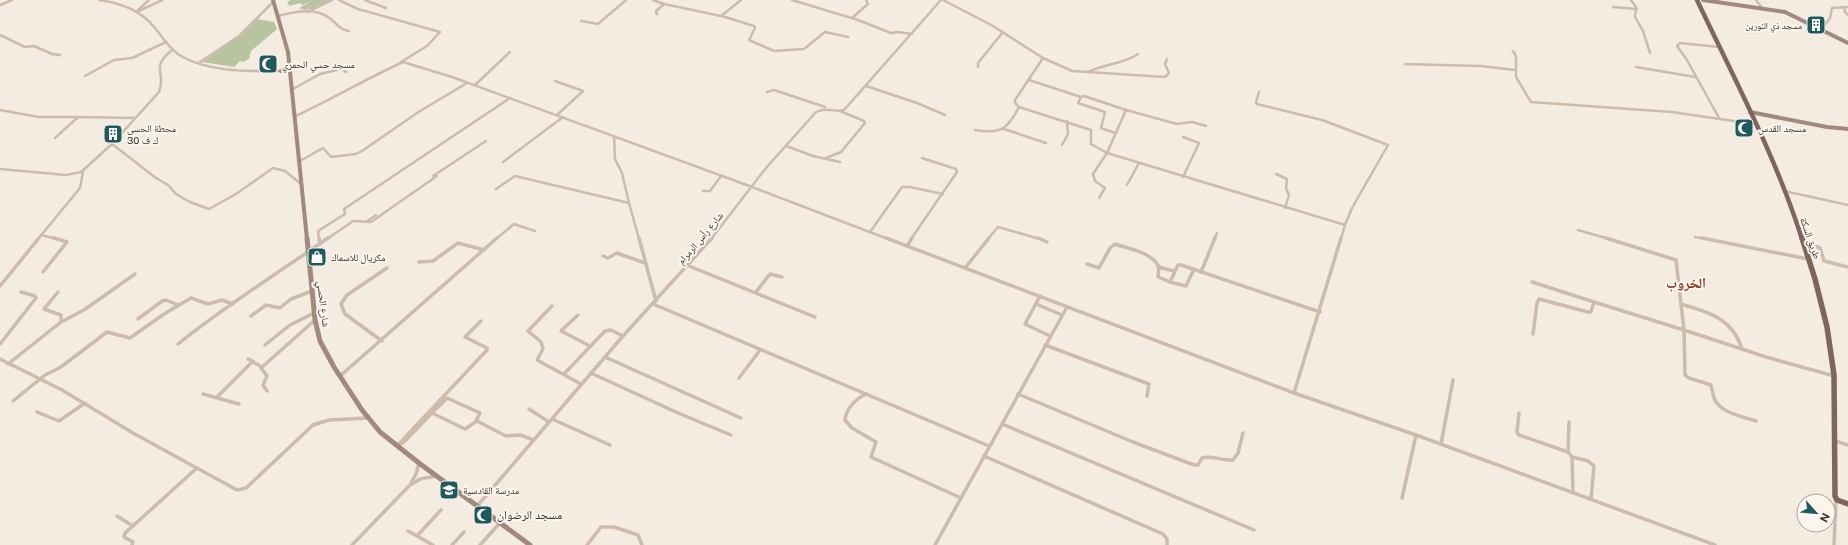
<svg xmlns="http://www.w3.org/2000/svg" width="1848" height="545" viewBox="0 0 1848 545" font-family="'Public Sans','Noto Naskh Arabic',sans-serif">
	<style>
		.green { fill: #b8c4a0 }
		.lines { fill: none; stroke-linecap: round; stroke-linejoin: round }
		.street-far1 { stroke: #cdbbac; stroke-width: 2.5 }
		.street { stroke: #cdbbac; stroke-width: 3.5 }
		.secondary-far1 { stroke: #a18a7d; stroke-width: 4 }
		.secondary { stroke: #a18a7d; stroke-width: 5 }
		.primary-far1 { stroke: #7d675c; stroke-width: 4.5 }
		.primary { stroke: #7d675c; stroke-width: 5.5 }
		.labels { text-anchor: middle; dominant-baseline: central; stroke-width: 4; stroke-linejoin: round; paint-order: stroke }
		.far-poi-label { font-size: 9px; fill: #3b302b; stroke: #fbf5ee; text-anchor: end }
		.poi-label { font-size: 10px; fill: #3b302b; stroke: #fbf5ee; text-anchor: start }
		.street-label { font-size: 10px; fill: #3b302b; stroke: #fbf5ee }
		.near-poi-label { font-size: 12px; fill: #3b302b; stroke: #fbf5ee; text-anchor: start }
		.district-label { font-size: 14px; font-weight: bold; fill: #8c3b22; stroke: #fbf5ee }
	</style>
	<rect width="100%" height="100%" fill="#f4ebe1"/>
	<!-- green -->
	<g class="green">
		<path d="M291,0H327L328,1C319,5 309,13 299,8L312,1L302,5L300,3L289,6L287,2Z"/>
		<polygon points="257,19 274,22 277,29 251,51 249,59 243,62 240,61 234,67 202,62 239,37"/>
	</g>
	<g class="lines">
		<!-- street-far1 -->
		<g class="street-far1">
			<path d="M99,0C121,3 141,10 155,28C162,37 169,48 179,55C211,74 255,71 290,71"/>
			<polyline points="339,0 358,9 440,32 427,46 401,62"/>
			<polyline points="365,0 386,8"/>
			<polyline points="653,0 664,4"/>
			<polyline points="792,0 858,20 891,33 898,32 912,34"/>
			<polyline points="943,0 993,26 1043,58 1015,100 1015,103 1019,107 1091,130 1091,144 1107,153 1345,225 1341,239"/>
			<polyline points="1631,0 1636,7 1635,17 1643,31 1650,53"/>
			<polyline points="1756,0 1762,8"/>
			<polyline points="0,5 12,0"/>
			<polyline points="1613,7 1637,9"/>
			<polyline points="1844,7 1845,12 1848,15"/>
			<polyline points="138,10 149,0"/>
			<polyline points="137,12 162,0"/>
			<polyline points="307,12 332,0"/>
			<polyline points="657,14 656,11 664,4 721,16 741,0"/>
			<path d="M278,16C293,12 315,7 328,17C336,22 339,30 349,31"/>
			<polyline points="722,16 754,26 755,28 749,40 774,51 804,49 825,32 848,37"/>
			<polyline points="852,18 868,4 866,0"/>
			<polyline points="581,21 598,24 626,0"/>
			<polyline points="1820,31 1830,18 1832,8 1848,7"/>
			<polyline points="0,35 25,47 34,46 52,54 60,55"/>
			<polyline points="1719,47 1680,43 1677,46 1687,60 1719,118"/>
			<polyline points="1513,51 1516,56 1516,77 1531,102 1672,112 1754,124"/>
			<polyline points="1043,58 1072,71 1165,77 1169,73 1165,64 1167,59"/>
			<polyline points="200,62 239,36 274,1"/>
			<polyline points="1405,64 1481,66 1515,70"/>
			<polyline points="978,67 978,63 1003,32"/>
			<polyline points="1636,67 1695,77"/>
			<path d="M1088,72C1104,64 1124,64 1138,54"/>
			<polyline points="85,76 114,60 132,58 166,42"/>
			<polyline points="1029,80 1081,97"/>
			<polyline points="555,81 583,91 557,115"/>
			<polyline points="475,85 510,52"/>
			<polyline points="866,86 917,103 945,115"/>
			<polyline points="293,89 320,74 341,69 346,72"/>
			<polyline points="767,92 774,90 825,107"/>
			<polyline points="1259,92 1256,102 1257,104 1322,120 1388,145 1352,208 1345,225"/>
			<polyline points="0,110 39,117 78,117"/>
			<path d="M296,116C332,99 366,79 403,62L452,77L744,184L888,239"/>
			<polyline points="1004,129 1046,143"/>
			<path d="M975,130C1001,134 1007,130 1019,107"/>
			<polyline points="1115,133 1101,128 1105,112 1078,103 1081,97 1084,96 1126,110"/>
			<polyline points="614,136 615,159 622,173 629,203"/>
			<polyline points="1183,137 1199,143 1183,177"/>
			<polyline points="55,138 78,117 134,118"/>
			<polyline points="112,144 156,178 168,185 176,194 190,202 209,209 236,194 273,168 285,171 301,184"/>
			<polyline points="1062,145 1068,134 1067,121"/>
			<polyline points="786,146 813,156 840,162"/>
			<polyline points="826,158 841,152 865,123 864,121 840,111"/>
			<polyline points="300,161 323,148 331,157 356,154 362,151 420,111 467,83"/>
			<polyline points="503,162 563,117"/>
			<path d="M0,169L66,175L81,172L112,144L159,92C167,72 149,69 172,50"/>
			<polyline points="1276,174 1287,179 1286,188 1289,195 1285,208"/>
			<polyline points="433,176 486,141"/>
			<polyline points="1127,185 1139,163"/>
			<polyline points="496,189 515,176 629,203 639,239"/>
			<polyline points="703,191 710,191 721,176"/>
			<polyline points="1784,191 1848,205"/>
			<polyline points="1099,198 1105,188 1095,181 1093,174 1107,153 1126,110 1177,124 1192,122 1206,126"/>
			<polyline points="366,222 376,215"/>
			<polyline points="1578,230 1609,239"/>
			<polyline points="870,232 902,187 910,187 943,194"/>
			<polyline points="41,235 57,239"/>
			<polyline points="1695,237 1707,239"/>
			<polyline points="38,239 80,188 83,172"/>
			<polyline points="319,239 318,231 345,214 344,209 510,98"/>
			<polyline points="327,239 353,221 371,222 437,176"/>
			<polyline points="496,239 514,224 535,231"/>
			<path d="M711,239L766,168L816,112C828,106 833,113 844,110L941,0"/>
			<polyline points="911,239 957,172 956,169 922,158"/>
			<polyline points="988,239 998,227 1040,239"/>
			<polyline points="1214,239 1217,233"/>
		</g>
		<!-- street -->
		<g class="street">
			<polyline points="319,238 320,244"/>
			<polyline points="639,238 656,301"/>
			<polyline points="886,238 1294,393 1416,435 1715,545"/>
			<polyline points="1038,238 1047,242"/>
			<polyline points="1702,238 1808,259"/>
			<polyline points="1803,242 1820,248 1824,261 1848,267"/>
			<polyline points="907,246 912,238"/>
			<polyline points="603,256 608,258 617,253 645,263"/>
			<polyline points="419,262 433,261 458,243 484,250"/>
			<path d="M1087,264L1099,268L1110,248L1115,244C1130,249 1151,252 1159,267L1158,277L1170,282L1178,265H1181L1320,312"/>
			<polyline points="689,266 815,317"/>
			<polyline points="1158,267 1174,271"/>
			<polyline points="965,268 989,238"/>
			<polyline points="43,272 67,242 54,238"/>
			<polyline points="1201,272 1215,238"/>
			<polyline points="1170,282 1186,286 1194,269"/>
			<polyline points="1532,282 1594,302"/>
			<polyline points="0,286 39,238"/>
			<polyline points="756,292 770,274 782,277"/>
			<polyline points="1040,296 1025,324 1050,336"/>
			<polyline points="653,304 989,446"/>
			<polyline points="1036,304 1062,315"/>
			<path d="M1681,304C1709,312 1733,319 1742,349"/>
			<polyline points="552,306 528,331 541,342 543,349 537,360 581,384"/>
			<polyline points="578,315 561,331 590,346"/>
			<polyline points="251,316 266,305 280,308 291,299 312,291"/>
			<polyline points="138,319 162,301 166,300 178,305"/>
			<polyline points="61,322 84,310 135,274"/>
			<polyline points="1533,334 1537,303 1539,299 1588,312 1591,312 1594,302 1684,330 1676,260 1606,238"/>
			<polyline points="382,341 345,314 341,304 347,295 387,268"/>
			<polyline points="0,344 36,298 35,296 21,292"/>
			<path d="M178,344C225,306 278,273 328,238"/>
			<polyline points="265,345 290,325 314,313"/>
			<polyline points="1045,345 1149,384 1147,396"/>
			<polyline points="605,357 741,418"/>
			<polyline points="0,359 62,390 133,433 237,490 246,488 313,425 329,420 368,418"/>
			<polyline points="248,359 262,367"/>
			<polyline points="8,364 61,322 61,315 44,309 58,292"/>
			<polyline points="591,373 678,413 731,435"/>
			<polyline points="564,374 605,331 611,330 623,336"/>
			<polyline points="340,376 497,238"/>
			<polyline points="739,378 760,350"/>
			<polyline points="267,391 263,385 267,376 261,368 315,320"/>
			<polyline points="1294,393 1341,238"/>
			<polyline points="203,394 239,404"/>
			<path d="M866,394C856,399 846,408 845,420L852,428L876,442L871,457L961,498"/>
			<path d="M1018,394L1133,442L1194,465H1198L1202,458C1213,455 1222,461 1233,460L1238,453L1243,433"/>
			<polyline points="217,397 253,361"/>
			<polyline points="13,401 45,375 61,367 107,332 130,338 164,314 191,298 208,304 222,300 233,304"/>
			<polyline points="529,409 549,422"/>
			<polyline points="37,412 59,421 85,403"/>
			<polyline points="432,413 447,398 480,413 476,421"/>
			<polyline points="1519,413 1517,432 1519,435 1568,452 1572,457 1573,493"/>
			<polyline points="552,419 610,445"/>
			<path d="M1756,421C1744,417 1721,413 1715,400C1713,396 1712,390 1711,385L1689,378L1685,375L1684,330L1766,357L1834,376"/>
			<polyline points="1002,424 1254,530"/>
			<polyline points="1835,441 1848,445"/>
			<polyline points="399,444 403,443 432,413 465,429 477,421 506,436 520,435 534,440"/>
			<polyline points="1441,444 1453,380"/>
			<polyline points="397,446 487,350 487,348 465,337 481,321"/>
			<polyline points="1568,452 1569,422"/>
			<polyline points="984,456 1163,534 1167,539 1167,545"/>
			<polyline points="1572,457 1588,461 1594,466 1591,499"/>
			<polyline points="412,484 420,479 436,476"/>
			<polyline points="1402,498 1416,435"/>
			<polyline points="478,505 623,336 712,238"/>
			<polyline points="117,516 133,526"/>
			<polyline points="408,531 433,545"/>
			<polyline points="417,536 441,510"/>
			<polyline points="132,545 133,542 124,537 125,533 197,468"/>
			<polyline points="352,545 410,485 416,474 419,463"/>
			<polyline points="452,545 464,532"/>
			<polyline points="480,545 500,523"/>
			<polyline points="587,545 601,527 614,527 638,535 642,545"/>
			<polyline points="935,545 1067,307"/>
			<polyline points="1834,545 1836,499"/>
		</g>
		<!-- secondary-far1 -->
		<g class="secondary-far1">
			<polyline points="273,0 288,52 307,239"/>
			<polyline points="1703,0 1785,12 1848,43"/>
			<polyline points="281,71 290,65"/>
			<polyline points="1750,112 1827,127 1848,129"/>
		</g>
		<!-- secondary -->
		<polyline class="secondary" points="307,238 315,320 320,341 334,367 362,410 380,432 419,463 530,545"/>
		<!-- primary-far1 -->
		<path class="primary-far1" d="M1697,0C1734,78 1776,157 1802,239"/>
		<!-- primary -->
		<polyline class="primary" points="1802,238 1815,279 1827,327 1834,375 1835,496 1837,500 1848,504"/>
	</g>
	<!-- icons -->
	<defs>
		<symbol id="building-square" viewBox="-11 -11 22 22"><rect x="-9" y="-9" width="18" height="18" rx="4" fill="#1f5a5e" stroke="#fbf5ee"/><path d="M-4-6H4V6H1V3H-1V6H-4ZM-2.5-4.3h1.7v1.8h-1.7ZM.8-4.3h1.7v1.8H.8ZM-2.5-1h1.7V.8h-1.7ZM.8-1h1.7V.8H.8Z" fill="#fff"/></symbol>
		<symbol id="mosque-square" viewBox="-11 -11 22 22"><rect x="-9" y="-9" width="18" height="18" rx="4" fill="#1f5a5e" stroke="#fbf5ee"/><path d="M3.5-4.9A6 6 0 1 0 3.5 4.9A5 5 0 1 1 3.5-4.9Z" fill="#fff"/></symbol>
		<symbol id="shop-square" viewBox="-11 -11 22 22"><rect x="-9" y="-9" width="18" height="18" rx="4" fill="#1f5a5e" stroke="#fbf5ee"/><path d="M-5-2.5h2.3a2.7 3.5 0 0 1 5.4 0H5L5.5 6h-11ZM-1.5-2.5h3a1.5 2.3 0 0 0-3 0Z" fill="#fff"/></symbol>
		<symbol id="school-square" viewBox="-11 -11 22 22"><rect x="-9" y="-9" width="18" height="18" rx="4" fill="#1f5a5e" stroke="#fbf5ee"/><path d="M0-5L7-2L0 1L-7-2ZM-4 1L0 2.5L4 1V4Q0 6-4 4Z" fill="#fff"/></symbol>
	</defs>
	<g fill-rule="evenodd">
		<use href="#building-square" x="1805" y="14" width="22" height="22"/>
		<use href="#mosque-square" x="257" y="53" width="22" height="22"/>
		<use href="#mosque-square" x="1733" y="117" width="22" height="22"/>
		<use href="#building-square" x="102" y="123" width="22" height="22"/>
		<use href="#shop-square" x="306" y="246" width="22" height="22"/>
		<use href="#school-square" x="438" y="479" width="22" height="22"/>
		<use href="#mosque-square" x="472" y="504" width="22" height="22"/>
	</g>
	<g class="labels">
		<!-- far-poi labels -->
		<g class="far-poi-label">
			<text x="1802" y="25">مسجد ذي النورين</text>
		</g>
		<!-- poi labels -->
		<g class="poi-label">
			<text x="282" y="64">مسجد حسي الحمري</text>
			<text x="127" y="128">محطة الحسي<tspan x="127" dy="12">30 ك ف</tspan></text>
			<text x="1758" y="128">مسجد القدس</text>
			<text x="331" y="257">مكريال للاسماك</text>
			<text x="463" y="490">مدرسة القادسية</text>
		</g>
		<!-- street labels -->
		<g class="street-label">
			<text transform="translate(700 238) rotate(-50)">شارع رأس الرمرام</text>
			<text transform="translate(1811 238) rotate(70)">طريق السكة</text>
			<text transform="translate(324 304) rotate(83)">شارع الحسي</text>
		</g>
		<!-- near-poi labels -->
		<g class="near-poi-label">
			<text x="497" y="515">مسجد الرضوان</text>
		</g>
		<!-- district labels -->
		<g class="district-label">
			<text x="1686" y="283">الخروب</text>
		</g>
	</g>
	<!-- north arrow -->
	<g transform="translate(1816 513) rotate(117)"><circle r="19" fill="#fbf5ee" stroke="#aea6a0"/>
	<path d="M0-3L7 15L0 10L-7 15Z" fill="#1f5a5e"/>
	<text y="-6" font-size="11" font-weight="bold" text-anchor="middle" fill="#3b302b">N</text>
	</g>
</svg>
